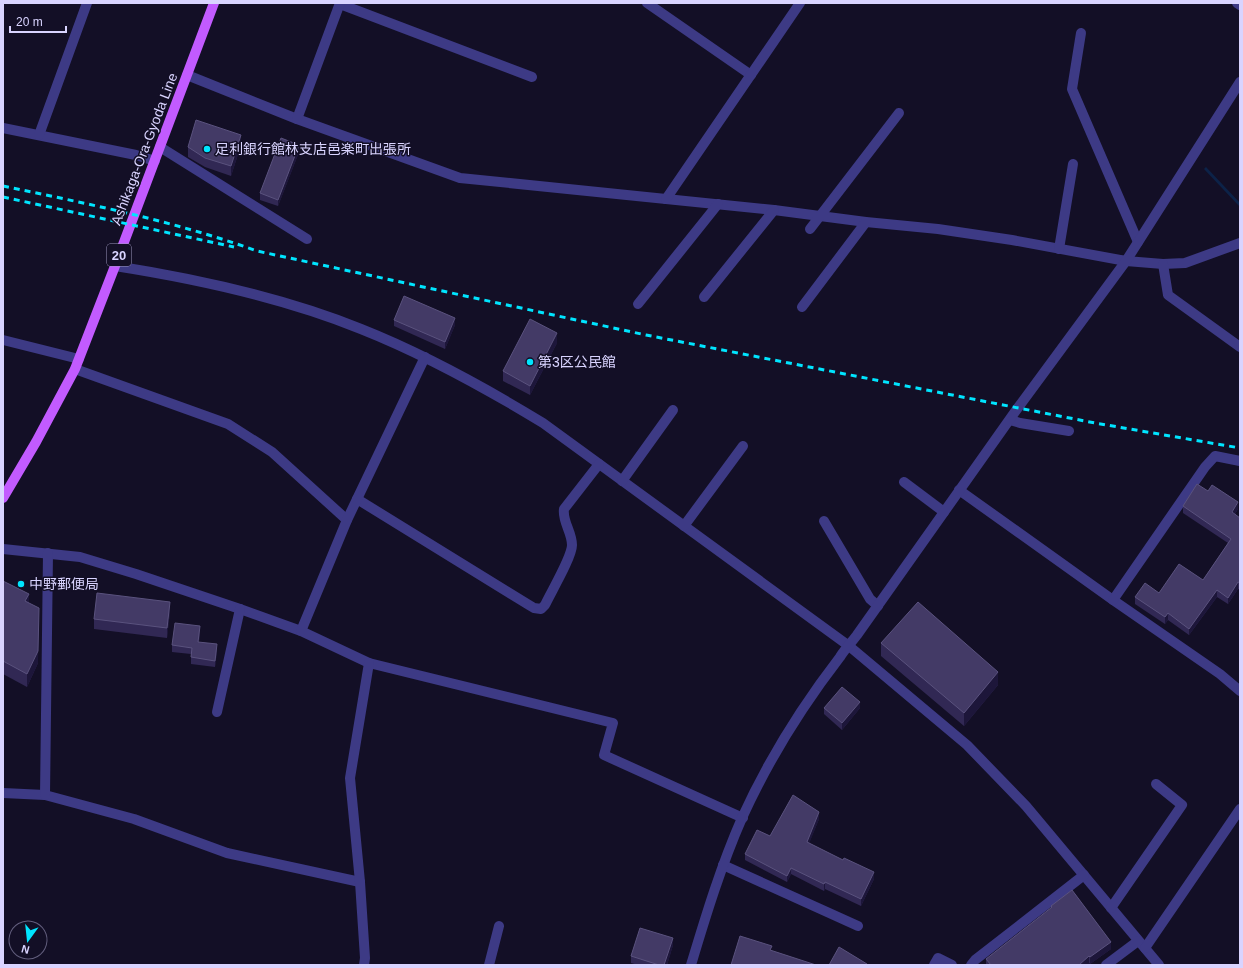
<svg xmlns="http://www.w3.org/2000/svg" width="1243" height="968" viewBox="0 0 1243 968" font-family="Arial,'Noto Sans JP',sans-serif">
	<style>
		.water { fill: #0c2248 }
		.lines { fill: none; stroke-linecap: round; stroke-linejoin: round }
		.minor { stroke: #3d3a85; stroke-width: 10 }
		.major { stroke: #c25bff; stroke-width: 10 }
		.rail { stroke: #00e5ff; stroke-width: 3; stroke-dasharray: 6 5; stroke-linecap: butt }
		.wall { fill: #312854 }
		.shaded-wall { fill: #1d163a }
		.building { fill: #433a66; stroke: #5a527e }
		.poi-dot { fill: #00e5ff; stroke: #130f26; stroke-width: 1.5 }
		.labels { text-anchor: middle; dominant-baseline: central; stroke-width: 3; stroke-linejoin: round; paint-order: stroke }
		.shield { fill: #130f26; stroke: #9e99be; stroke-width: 1 }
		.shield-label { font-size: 13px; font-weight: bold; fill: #d9d4ff }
		.street-label { font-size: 14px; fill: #d9d4ff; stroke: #130f26 }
		.poi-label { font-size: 14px; fill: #d9d4ff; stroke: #130f26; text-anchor: start }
	</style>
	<rect width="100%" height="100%" fill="#130f26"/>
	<!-- water -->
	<polygon class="water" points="1206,167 1240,203 1240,207 1204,169"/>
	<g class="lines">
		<!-- minor -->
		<g class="minor">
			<polyline points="647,3 751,75"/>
			<polyline points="1237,3 1240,5"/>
			<polyline points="340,4 532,77"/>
			<polyline points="1081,33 1072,89 1138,242"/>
			<polyline points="187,75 297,119 460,178 774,210 866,222 938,229 1012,240 1126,261 1163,264 1185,263 1240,243"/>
			<polyline points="297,119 340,3"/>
			<polyline points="3,128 136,155 155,161"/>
			<polyline points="39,135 87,3"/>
			<polyline points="160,147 307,239"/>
			<polyline points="666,199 800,3"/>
			<polyline points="810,229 899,113"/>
			<polyline points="1059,249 1073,164"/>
			<polyline points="1163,264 1168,295 1240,347"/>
			<path d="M115,266C198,279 282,297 361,329C424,354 484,387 543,423L849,646L967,745L1026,806L1159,965"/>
			<polyline points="704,297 774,210"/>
			<polyline points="638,304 718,204"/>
			<polyline points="802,307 866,222"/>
			<polyline points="3,340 79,359"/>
			<polyline points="75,369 228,424 272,452 347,520"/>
			<polyline points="1010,420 1020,423 1069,431"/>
			<polyline points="622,481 673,410"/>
			<polyline points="904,482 944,512"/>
			<polyline points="959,490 1113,600 1220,674 1240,691"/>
			<path d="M357,499L529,605L534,608L541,609L545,605C551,592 572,557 572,545C572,532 562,521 564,509L599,464"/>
			<polyline points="824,521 870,599 878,606"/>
			<polyline points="684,526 743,446"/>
			<polyline points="3,549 80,557 136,574 240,609 301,631 369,663 613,723 604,755 743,818"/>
			<polyline points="1113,600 1205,467 1215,456 1240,461"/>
			<polyline points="301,631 347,520 425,357"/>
			<polyline points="217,712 240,609"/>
			<polyline points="3,793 45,795 134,819 227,853 360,882"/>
			<polyline points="45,795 48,553"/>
			<polyline points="723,865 858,926"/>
			<polyline points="1111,908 1182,805 1156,784"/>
			<polyline points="1145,948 1240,809"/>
			<polyline points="364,965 365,958 360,882 350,778 369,663"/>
			<polyline points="489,965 499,926"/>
			<path d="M691,965C706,915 721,866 742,818C767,763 803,705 840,657C845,649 851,643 857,635L1017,409L1126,261L1240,82"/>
			<polyline points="934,965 938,958 952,965"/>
			<polyline points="971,965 975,960 1084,875"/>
			<polyline points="1106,965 1138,941"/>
		</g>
		<!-- major -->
		<polyline class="major" points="3,498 36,442 75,369 115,266 214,3"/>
		<!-- rail -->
		<g class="rail">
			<path d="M3,186C89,204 174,221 257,251L646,335L1095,423L1240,448"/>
			<polyline points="3,197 234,247"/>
		</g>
	</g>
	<!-- wall -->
	<g class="wall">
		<polygon points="241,145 231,176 205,167 188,157 188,147"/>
		<polygon points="299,152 278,206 260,200 260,193"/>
		<polygon points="394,320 455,325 445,349 394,326"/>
		<polygon points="557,343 530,395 503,381 503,371"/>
		<polygon points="1208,491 1238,509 1235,514 1240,518 1240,590 1238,589 1228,604 1217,597 1189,635 1168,620 1165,624 1135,604 1135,597 1159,593 1203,580 1228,543 1183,513 1183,506"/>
		<polygon points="3,582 29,603 38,663 27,687 3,674"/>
		<polygon points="170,611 167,638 94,629 94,619"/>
		<polygon points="200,633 199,642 217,651 215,667 191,664 191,654 172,652 172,645"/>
		<polygon points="881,643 998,685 964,726 881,656"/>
		<polygon points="824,708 860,708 842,730 824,714"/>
		<polygon points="819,819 809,843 874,879 861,906 825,889 824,891 791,874 787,882 745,860 745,854 770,836"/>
		<polygon points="1051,906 1111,949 1090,964 1089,963 1087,965 986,965 986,959 1051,908"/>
		<polygon points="673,945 667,965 638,965 631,963 631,956"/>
	</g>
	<!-- shaded-wall -->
	<g class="shaded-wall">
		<polygon points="241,135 241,145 231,176 231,166"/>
		<polygon points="299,145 299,152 278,206 278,200"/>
		<polygon points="455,318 455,325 445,349 445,342"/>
		<polygon points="557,333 557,343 530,395 530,386"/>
		<polygon points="1238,502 1238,509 1232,519 1232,512"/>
		<polygon points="1238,582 1238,589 1228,604 1228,598"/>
		<polygon points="1217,590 1217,597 1189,635 1189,629"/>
		<polygon points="29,594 29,607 25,601"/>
		<polygon points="170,602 170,611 167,638 167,628"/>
		<polygon points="39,608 38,663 27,687 27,674"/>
		<polygon points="1168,613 1168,620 1165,624 1165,617"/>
		<polygon points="200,626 200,633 198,649 198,642"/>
		<polygon points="217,644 217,651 215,667 215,661"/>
		<polygon points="998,672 998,685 964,726 964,713"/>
		<polygon points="860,702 860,708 842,730 842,723"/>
		<polygon points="819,812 819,819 807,849 807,842"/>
		<polygon points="791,868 791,874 787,882 787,876"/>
		<polygon points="874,872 874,879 861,906 861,899"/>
		<polygon points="825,882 825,889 824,891 824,884"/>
		<polygon points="673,938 673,945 667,965 664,965"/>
		<polygon points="1111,942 1111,949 1090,964 1090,957"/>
		<polygon points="1089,956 1089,963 1087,965 1079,965"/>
	</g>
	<!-- building -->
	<g class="building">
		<polygon points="196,120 241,135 231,166 205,158 188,147"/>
		<polygon points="281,138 299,145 278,200 260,193"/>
		<polygon points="404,296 455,318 445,342 394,320"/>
		<polygon points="530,319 557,333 530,386 503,371"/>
		<polygon points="1197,484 1208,491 1212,485 1238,502 1232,512 1240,518 1240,583 1238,582 1228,598 1217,590 1189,629 1168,613 1165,617 1135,597 1145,583 1159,593 1179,564 1203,580 1231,539 1183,506"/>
		<polygon points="3,581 29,594 25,601 39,608 38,651 27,674 3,661"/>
		<polygon points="97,593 170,602 167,628 94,619"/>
		<polygon points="918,602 998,672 964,713 881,643"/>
		<polygon points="175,623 200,626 198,642 217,644 215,661 191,657 192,648 172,645"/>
		<polygon points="842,687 860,702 842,723 824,708"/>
		<polygon points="793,795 819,812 807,842 843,860 844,858 874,872 861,899 825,882 824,884 791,868 787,876 745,854 757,830 770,836"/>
		<polygon points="1072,890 1111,942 1090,957 1089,956 1079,965 991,965 986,959 1052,907 1051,906"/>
		<polygon points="640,928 673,938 664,965 659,965 631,956"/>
		<polygon points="740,936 772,946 770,950 816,965 731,965"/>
		<polygon points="839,947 867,964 867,965 829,965"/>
	</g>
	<!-- markers -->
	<g class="poi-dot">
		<circle cx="207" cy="149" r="4"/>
		<circle cx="530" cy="362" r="4"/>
		<circle cx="21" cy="584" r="4"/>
	</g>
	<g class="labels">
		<!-- shield labels -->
		<rect class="shield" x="107" y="244" width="24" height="22" rx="3"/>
		<g class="shield-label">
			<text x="119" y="255">20</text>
		</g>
		<!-- street labels -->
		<g class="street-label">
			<text transform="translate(144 149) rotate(-69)">Ashikaga-Ora-Gyoda Line</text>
		</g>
		<!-- poi labels -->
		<g class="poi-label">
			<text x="215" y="149">足利銀行館林支店邑楽町出張所</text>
			<text x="538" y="362">第3区公民館</text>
			<text x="29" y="584">中野郵便局</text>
		</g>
	</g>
	<!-- border -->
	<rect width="1243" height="968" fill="none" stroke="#d9d4ff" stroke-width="8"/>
	<!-- north arrow -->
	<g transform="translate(28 940) rotate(195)"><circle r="19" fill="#130f26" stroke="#625e7d"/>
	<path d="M0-3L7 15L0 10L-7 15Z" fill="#00e5ff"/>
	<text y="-6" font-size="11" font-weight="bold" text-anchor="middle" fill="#d9d4ff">N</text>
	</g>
	<!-- scale -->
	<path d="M10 26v6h56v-6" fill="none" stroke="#d9d4ff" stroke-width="2"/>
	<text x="16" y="26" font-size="12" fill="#d9d4ff" stroke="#130f26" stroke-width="3" paint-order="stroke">20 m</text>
</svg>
